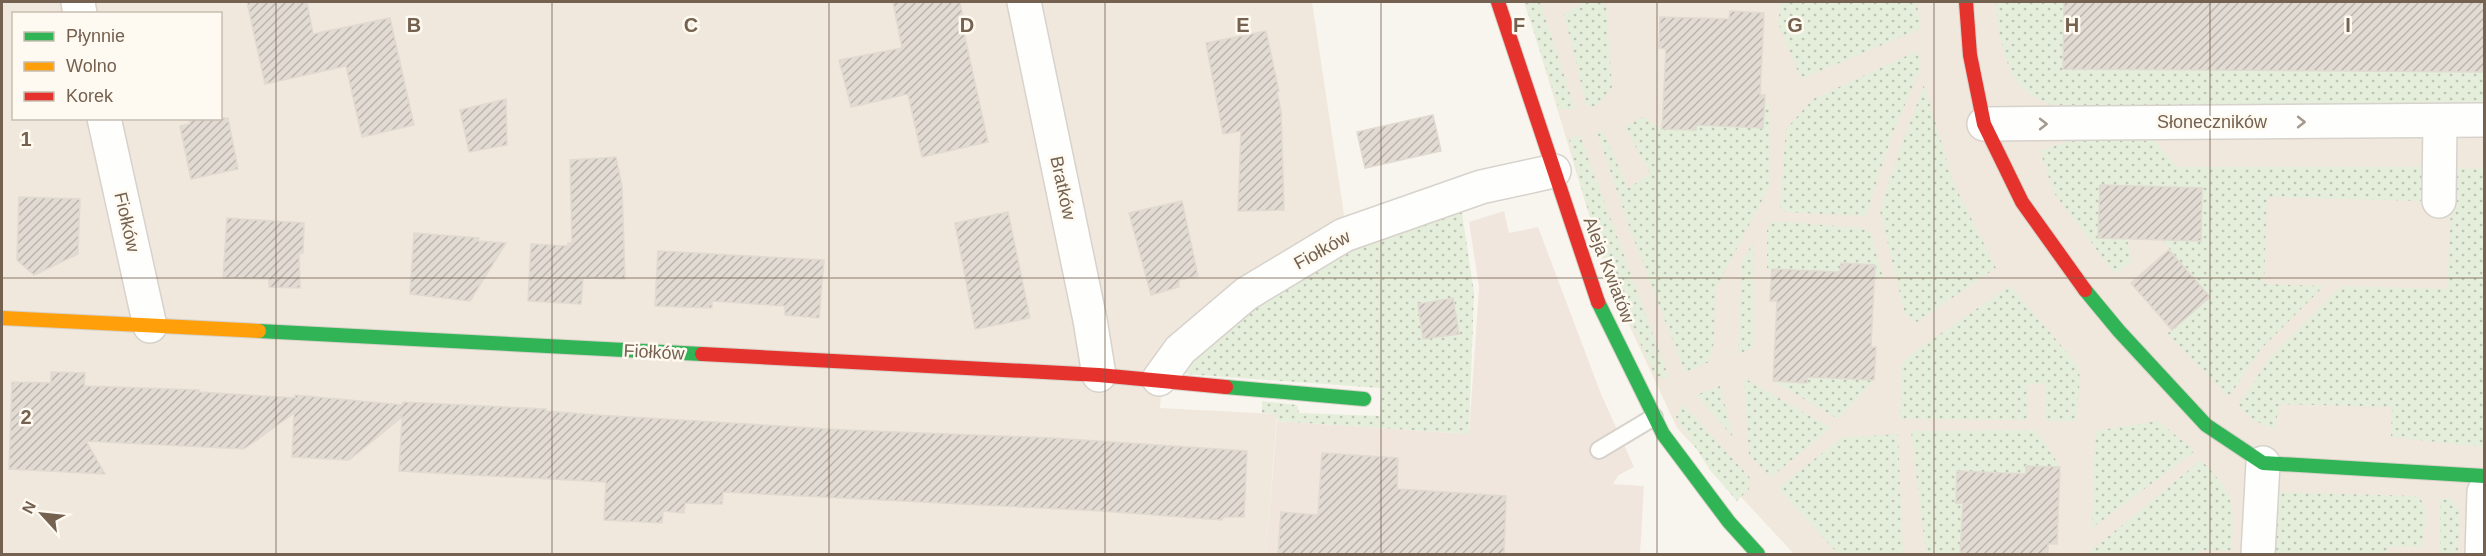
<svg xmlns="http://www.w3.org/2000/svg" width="2486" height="556" viewBox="0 0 2486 556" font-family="Arial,sans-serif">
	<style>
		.residential { fill: #f0e8dc; fill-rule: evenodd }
		.commercial { fill: #f1e6dd }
		.grass { fill: url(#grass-dots) }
		.building { fill: url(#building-hatch); stroke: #e0dad1; stroke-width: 1.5 }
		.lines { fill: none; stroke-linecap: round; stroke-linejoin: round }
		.lane-casing { stroke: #d7d2cc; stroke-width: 20 }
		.street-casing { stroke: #d7d2cc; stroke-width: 36 }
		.fast-casing { stroke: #d6d1c9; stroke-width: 16 }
		.slow-casing { stroke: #d6d1c9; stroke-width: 16 }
		.jam-casing { stroke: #d6d1c9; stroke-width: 16 }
		.lane { stroke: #fefefc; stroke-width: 16 }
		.street { stroke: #fefefc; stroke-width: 33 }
		.fast { stroke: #30b455; stroke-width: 14 }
		.slow { stroke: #ff9f0a; stroke-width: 14 }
		.jam { stroke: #e5322d; stroke-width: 14 }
		.oneway { stroke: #a5988c }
		.grid { fill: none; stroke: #75614f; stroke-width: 1.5; stroke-opacity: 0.55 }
		.labels { text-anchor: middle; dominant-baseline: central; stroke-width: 5; stroke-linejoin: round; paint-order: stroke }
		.street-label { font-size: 18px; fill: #75614f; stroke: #fefaf1 }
		.grid-label { font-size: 20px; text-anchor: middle; font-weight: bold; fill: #75614f; stroke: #fefaf1; stroke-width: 5; stroke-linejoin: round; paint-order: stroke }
	</style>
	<defs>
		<pattern id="grass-dots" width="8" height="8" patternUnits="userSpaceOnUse" patternTransform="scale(1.5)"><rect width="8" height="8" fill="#e4eeda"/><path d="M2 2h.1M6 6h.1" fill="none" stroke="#bdc4b3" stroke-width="1.8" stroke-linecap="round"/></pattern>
		<pattern id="building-hatch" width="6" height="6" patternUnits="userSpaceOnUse" patternTransform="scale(1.5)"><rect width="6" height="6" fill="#e2dbd3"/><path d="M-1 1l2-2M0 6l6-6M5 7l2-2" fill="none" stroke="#bcb5ae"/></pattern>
	</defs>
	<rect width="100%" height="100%" fill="#f8f5ee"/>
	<!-- residential -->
	<g class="residential">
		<path d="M2,2H1312L1345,221L1164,350L1160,408L1277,414L1266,554H2ZM14,14H220V118H14Z"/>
		<polygon points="1525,2 2484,2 2484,554 1794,554 1677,428 1610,284"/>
	</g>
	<!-- commercial -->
	<polygon class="commercial" points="1504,211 1509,233 1538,227 1601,394 1634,467 1619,475 1613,484 1644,486 1640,554 1266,554 1277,421 1469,434 1479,287 1469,222"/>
	<!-- grass -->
	<g class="grass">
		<polygon points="1524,2 1540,2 1575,109 1559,109"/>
		<polygon points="1585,2 1602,2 1606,4 1612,87 1596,106 1587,107 1564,14"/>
		<polygon points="1781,2 1917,2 1920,29 1801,79 1778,23"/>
		<path d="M1996,2H2064L2063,69L2484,72V110L2051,105C2041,100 2025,93 2019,84C2004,65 1996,25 1996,2Z"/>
		<polygon points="1917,51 1921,67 1891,138 1866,216 1785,212 1780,207 1786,129 1813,99"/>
		<polygon points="1924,85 1954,184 1996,268 1917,322 1905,315 1880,211 1890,177"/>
		<polygon points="1765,105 1770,105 1770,185 1715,290 1714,342 1709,362 1685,373 1631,232 1597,132 1603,131 1628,188 1650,174 1625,127 1643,117 1662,129 1695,130 1696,125 1763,128"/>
		<path d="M1580,135L1669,378L1663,379L1655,375C1619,300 1587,221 1569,139Z"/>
		<polygon points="2077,138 2155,141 2177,167 2424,167 2425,201 2267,197 2264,284 2324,286 2260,350 2229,397 2167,334 2210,297 2162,240 2200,241 2202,188 2100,186 2099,238 2127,239 2132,261 2115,274 2054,193 2040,151"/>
		<polygon points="2453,168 2484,169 2484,447 2391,437 2392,407 2280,404 2274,429 2253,420 2238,406 2270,357 2341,286 2447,289"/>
		<polygon points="1461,206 1474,293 1469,434 1277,421 1277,414 1262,413 1262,401 1297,405 1299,413 1380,416 1381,388 1186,374 1188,351 1351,242"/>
		<polygon points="1771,221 1863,228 1871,233 1883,278 1874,279 1875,265 1841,264 1840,272 1767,270 1767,230"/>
		<polygon points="1754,241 1753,348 1738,354 1742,262"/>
		<polygon points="2010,286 2077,364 2080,378 2076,421 2045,421 2045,383 2028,385 2027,420 1900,419 1902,363 1912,353"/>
		<polygon points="1807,377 1874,380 1838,419 1773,381 1807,383"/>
		<polygon points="1744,378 1831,428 1771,477 1749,455"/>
		<polygon points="1720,386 1733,437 1696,395"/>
		<polygon points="1683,404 1750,478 1749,489 1737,501 1710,470 1676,417"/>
		<polygon points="2158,421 2195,451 2092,528 2095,431"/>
		<polygon points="2034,430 2044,441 2060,467 2027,466 2026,474 1963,507 1960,554 1926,554 1911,431"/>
		<polygon points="1898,434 1903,554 1838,554 1778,488 1841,438"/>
		<path d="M2201,460C2237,498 2233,500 2232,551L2200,550V554H2087Z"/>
		<path d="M2275,492L2416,496C2432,505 2423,531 2422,547H2387V554H2270Z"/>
		<polygon points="2440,499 2452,499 2460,511 2458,554 2440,554"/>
	</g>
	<!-- building -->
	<g class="building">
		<polygon points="247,2 307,2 313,34 390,18 414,125 362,137 346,66 265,84"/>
		<polygon points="893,2 960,2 966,32 964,33 988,142 922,157 908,94 851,107 839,60 902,48"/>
		<polygon points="2064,2 2484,2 2484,72 2063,69"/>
		<polygon points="1730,11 1764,13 1760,95 1765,95 1763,128 1696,125 1696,130 1662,129 1666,49 1659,48 1660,17 1729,19"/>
		<polygon points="1266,31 1279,91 1277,92 1281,111 1284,210 1238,211 1241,131 1223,134 1206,43"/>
		<polygon points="506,99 507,145 469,152 460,110"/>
		<polygon points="1433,115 1441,151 1365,168 1357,132"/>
		<polygon points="189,118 228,118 238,169 191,179 180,126 190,124"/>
		<polygon points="616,157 622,186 625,279 583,278 581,304 528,301 531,244 568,246 568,243 572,243 570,160"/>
		<polygon points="2100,185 2202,188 2201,241 2098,238"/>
		<polygon points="19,197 80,199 78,254 34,275 17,260"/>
		<polygon points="1182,201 1198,276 1179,280 1179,287 1151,295 1129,213"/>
		<polygon points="1008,212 1030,318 975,329 955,223"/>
		<polygon points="227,218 304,223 303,253 299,254 300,288 269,287 269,279 223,278"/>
		<polygon points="414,233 479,238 478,241 506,243 470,301 410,294"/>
		<polygon points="2169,250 2210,297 2172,330 2131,283"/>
		<polygon points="658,251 824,260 819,318 785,315 785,306 712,301 712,308 655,306"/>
		<polygon points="1841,263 1875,265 1871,347 1876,347 1874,380 1807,377 1807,383 1773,381 1777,301 1770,301 1772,269 1840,272"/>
		<polygon points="1453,298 1459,334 1423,339 1418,304"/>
		<polygon points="51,372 85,373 84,386 199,390 199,392 295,398 295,395 403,405 403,402 546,409 545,411 596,415 845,430 1052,438 1247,451 1244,517 1223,517 1222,520 1102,511 723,492 722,504 685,503 684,513 663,511 662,523 604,520 606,482 399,471 402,417 349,460 292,457 294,413 244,449 86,441 105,474 9,469 12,382 51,383"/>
		<polygon points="1322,453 1398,458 1397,489 1506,496 1504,555 1278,555 1281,512 1318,515"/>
		<polygon points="2026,466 2060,467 2057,544 2048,544 2048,555 1960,555 1963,503 1956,503 1957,471 2026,474"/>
	</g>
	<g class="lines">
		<defs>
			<polyline id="lane" points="1599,450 1654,417"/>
			<g id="street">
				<polyline points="78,2 80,14"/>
				<polyline points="1024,2 1090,320 1099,375"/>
				<polyline points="104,118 150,326"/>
				<polyline points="1984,124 2484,120"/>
				<polyline points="2439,201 2440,121"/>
				<polyline points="1159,379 1180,350 1246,294 1344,235 1481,187 1554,171"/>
				<polyline points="2258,554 2263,463"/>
				<polyline points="2482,554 2484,492"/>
			</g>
			<g id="fast">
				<polyline points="2085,290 2119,331 2206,425 2263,463 2484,476"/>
				<polyline points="1598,302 1663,434 1729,522 1758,554"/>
				<polyline points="259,331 702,354"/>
				<polyline points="1226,387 1364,399"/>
			</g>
			<polyline id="slow" points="2,318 259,331"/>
			<g id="jam">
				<polyline points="1498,2 1598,302"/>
				<polyline points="1966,2 1970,55 1984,124 2022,202 2085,290"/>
				<polyline points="702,354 1099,375 1226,387"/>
			</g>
		</defs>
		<!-- lane casing -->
		<use href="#lane" class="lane-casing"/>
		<!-- street casing -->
		<use href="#street" class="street-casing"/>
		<!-- fast casing -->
		<use href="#fast" class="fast-casing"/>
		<!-- slow casing -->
		<use href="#slow" class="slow-casing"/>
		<!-- jam casing -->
		<use href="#jam" class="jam-casing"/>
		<!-- lane -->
		<use href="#lane" class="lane"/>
		<!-- street -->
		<use href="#street" class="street"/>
		<!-- fast -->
		<use href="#fast" class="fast"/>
		<!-- slow -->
		<use href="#slow" class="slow"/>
		<!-- jam -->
		<use href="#jam" class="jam"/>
	</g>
	<!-- one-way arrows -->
	<defs><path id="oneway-chevron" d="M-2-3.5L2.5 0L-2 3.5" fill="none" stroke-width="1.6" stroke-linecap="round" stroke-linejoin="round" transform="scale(1.5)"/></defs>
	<g class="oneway">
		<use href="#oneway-chevron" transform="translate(2301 122)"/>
		<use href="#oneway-chevron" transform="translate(2043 124)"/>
	</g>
	<!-- grid -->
	<path class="grid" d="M276,2V554M552,2V554M829,2V554M1105,2V554M1381,2V554M1657,2V554M1934,2V554M2210,2V554M2,278H2484"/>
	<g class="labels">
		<!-- street labels -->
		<g class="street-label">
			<text x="2212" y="122">Słoneczników</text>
			<text transform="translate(1063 188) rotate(78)">Bratków</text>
			<text transform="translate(127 222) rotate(77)">Fiołków</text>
			<text transform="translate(1322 250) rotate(-29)">Fiołków</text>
			<text transform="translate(1609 270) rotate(69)">Aleja Kwiatów</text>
			<text transform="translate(654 352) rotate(3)">Fiołków</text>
		</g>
	</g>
	<g class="grid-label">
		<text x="414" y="32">B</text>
		<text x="691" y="32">C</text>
		<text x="967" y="32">D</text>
		<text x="1243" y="32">E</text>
		<text x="1519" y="32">F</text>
		<text x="1795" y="32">G</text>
		<text x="2072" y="32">H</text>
		<text x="2348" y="32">I</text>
		<text x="26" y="146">1</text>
		<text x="26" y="424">2</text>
	</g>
	<!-- border -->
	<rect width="2486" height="556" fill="none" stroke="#75614f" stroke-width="6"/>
	<!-- legend -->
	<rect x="12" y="12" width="210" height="108" fill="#fefaf1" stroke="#c7bdb0" stroke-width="1.5"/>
	<rect x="24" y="32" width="30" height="9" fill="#30b455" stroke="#c7bdb0" stroke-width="1.5"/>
	<text x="66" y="42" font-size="18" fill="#75614f">Płynnie</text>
	<rect x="24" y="62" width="30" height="9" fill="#ff9f0a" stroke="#c7bdb0" stroke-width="1.5"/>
	<text x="66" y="72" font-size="18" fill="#75614f">Wolno</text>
	<rect x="24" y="92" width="30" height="9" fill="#e5322d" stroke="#c7bdb0" stroke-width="1.5"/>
	<text x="66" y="102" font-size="18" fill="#75614f">Korek</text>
	<!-- north arrow -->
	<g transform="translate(42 514) rotate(297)" stroke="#fefaf1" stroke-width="4.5" paint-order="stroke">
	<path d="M0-4.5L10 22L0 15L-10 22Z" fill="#75614f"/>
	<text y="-9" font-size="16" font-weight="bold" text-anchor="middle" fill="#75614f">N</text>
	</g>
</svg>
